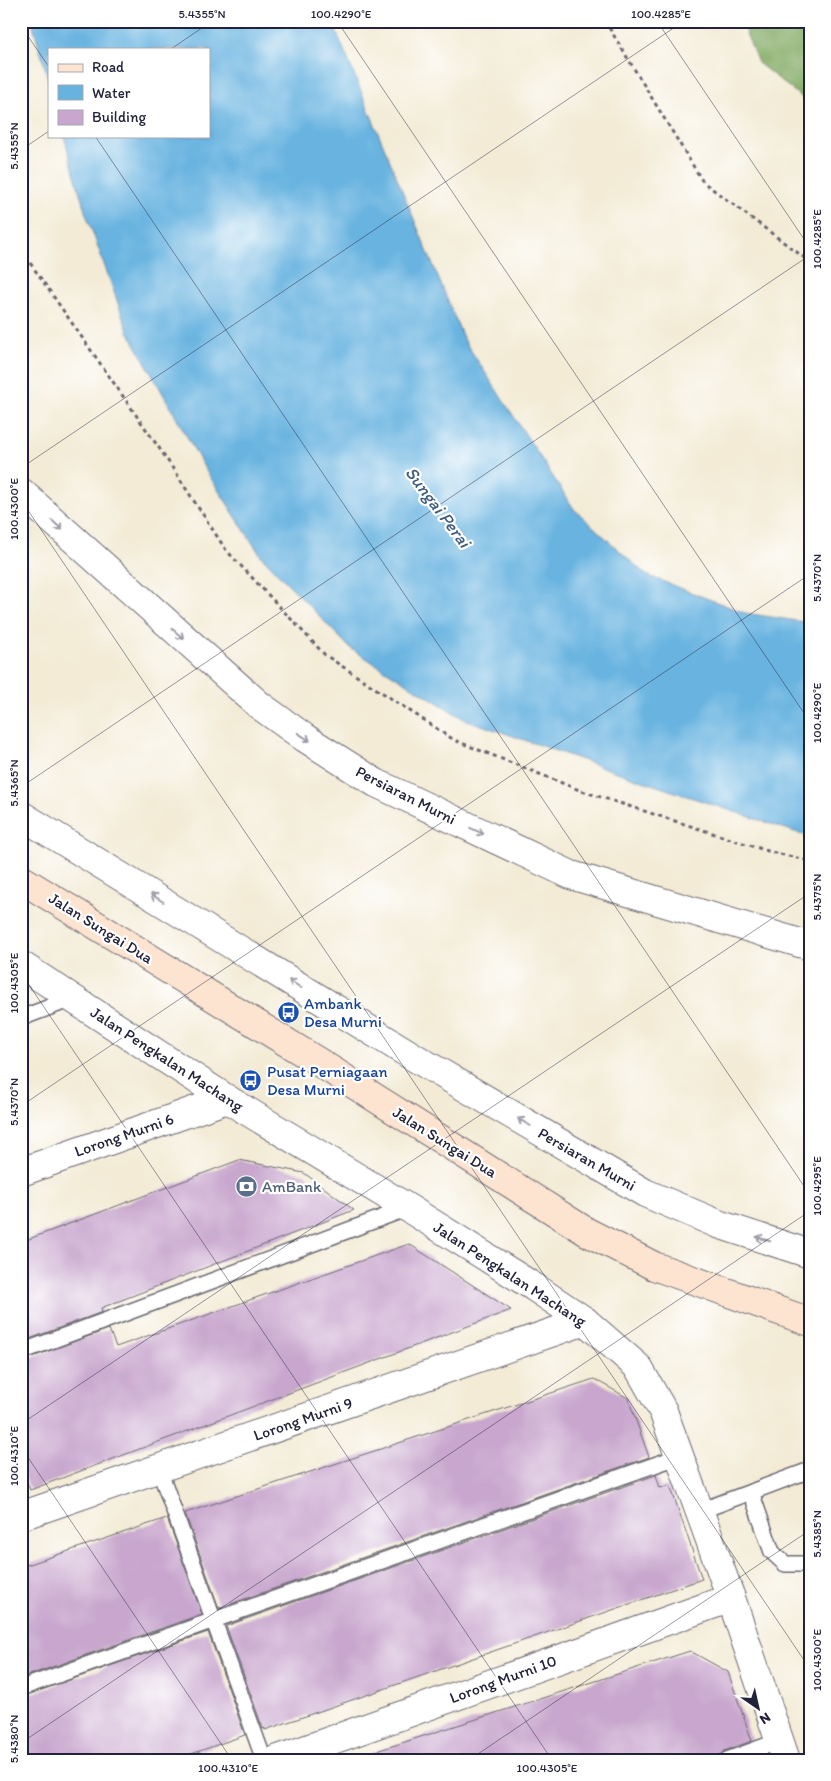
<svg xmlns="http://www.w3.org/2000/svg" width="831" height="1781" viewBox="0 0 831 1781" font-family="Itim,sans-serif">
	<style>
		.forest { fill: #7ea75f; stroke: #50644d }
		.water { fill: #67b3e0; stroke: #446a8e }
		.building { fill: #c8a6cd }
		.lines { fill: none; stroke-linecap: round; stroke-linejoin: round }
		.service-casing { stroke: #6b6871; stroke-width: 18 }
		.minor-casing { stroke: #6b6871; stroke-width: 30 }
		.secondary-casing { stroke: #6b6871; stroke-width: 30 }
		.path { stroke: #6b6871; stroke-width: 3; stroke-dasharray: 4 4; stroke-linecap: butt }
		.service { stroke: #fff; stroke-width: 15 }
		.minor { stroke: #fff; stroke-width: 28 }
		.secondary { stroke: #fde4d1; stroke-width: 28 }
		.oneway { stroke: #9c9ca7 }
		.ticks { fill: none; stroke: #22223b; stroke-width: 1; stroke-opacity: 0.45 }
		.labels { text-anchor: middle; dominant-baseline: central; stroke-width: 4.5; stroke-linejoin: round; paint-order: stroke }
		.street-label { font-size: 16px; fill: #22223b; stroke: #fff }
		.transit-label { font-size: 16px; fill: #164399; stroke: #fff; text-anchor: start }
		.service-label { font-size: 16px; fill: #4e5e75; stroke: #fff; text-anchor: start }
		.water-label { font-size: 18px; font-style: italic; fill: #3e5c7d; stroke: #fff }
		.neatline { fill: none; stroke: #22223b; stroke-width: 2 }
		.ticks-label { font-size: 12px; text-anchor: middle; fill: #22223b }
	</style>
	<rect width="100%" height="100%" fill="#fff"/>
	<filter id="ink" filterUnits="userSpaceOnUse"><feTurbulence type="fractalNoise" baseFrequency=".02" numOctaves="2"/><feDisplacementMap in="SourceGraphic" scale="10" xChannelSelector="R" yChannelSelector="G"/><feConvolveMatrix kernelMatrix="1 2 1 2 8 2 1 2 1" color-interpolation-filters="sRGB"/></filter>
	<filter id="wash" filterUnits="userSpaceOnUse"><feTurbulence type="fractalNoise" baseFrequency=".0096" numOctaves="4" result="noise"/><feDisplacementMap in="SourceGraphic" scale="20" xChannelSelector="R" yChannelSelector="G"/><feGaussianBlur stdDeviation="1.12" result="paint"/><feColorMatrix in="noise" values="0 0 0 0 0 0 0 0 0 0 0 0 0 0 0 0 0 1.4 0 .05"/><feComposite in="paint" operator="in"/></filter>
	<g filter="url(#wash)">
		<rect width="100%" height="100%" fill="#f3ebd5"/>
		<!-- forest -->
		<polygon class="forest" points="741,21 810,21 810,104 758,63"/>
		<!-- water -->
		<polygon class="water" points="32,21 332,21 464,340 574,509 646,575 745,613 810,623 810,837 654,785 464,719 350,648 261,556 205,469 128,331 85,211 64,136 209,136 209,49 49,49 49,82"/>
		<g id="blocks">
			<!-- building -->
			<g class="building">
				<polygon points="239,1160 304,1173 354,1210 101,1308 102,1312 21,1342 21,1242"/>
				<polygon points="409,1244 511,1310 30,1490 21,1466 21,1361 109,1329 116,1347"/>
				<polygon points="594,1379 628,1398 649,1457 219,1608 185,1513"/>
				<polygon points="656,1475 660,1488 670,1485 702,1579 265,1730 265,1728 263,1729 226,1626"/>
				<polygon points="167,1518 202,1614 21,1678 21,1567"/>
				<polygon points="208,1632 245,1735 174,1760 21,1760 21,1697"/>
				<polygon points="690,1651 728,1672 752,1741 724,1751 719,1756 707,1760 368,1760 367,1754"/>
			</g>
		</g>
	</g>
	<g filter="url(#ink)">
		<use href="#blocks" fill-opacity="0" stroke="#6b6871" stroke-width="1"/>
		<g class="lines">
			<defs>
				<g id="service">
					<polyline points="21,1018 74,998"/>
					<polyline points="21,1352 408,1208"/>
					<polyline points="159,1469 264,1760"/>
					<polyline points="751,1492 772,1552 785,1564 810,1564"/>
					<polyline points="700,1511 810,1470"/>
					<polyline points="21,1688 680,1456"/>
					<polyline points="727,1760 779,1741"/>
				</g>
				<g id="minor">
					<polyline points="21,492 259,705 305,738 376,783 571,875 810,946"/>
					<polyline points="21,815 417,1059 645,1193 718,1224 810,1254"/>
					<polyline points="21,965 227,1099 408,1208 534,1287 585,1321 638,1367 663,1411 731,1598 786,1760"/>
					<polyline points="21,1172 227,1099"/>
					<polyline points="21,1516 585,1321"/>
					<polyline points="276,1760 731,1598"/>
				</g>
				<polyline id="secondary" points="21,879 317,1061 587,1232 654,1266 810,1322"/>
			</defs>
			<!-- service casing -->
			<use href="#service" class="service-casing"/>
			<!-- minor casing -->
			<use href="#minor" class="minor-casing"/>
			<!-- secondary casing -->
			<use href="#secondary" class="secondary-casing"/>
			<!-- path -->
			<g class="path">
				<polyline points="605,21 703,182 810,262"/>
				<polyline points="21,250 164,455 226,550 325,655 454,740 582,791 771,852 810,861"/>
			</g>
			<!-- service -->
			<use href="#service" class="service"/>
			<!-- minor -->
			<use href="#minor" class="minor"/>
			<!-- secondary -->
			<use href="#secondary" class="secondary"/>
		</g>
		<!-- one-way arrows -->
		<defs><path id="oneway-shaft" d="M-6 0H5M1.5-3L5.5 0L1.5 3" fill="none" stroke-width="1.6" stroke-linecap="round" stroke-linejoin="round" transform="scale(1.25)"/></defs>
		<g class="oneway">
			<use href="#oneway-shaft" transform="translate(57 525) rotate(42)"/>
			<use href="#oneway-shaft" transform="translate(178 634) rotate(41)"/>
			<use href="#oneway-shaft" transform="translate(304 737) rotate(34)"/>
			<use href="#oneway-shaft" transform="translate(477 831) rotate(25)"/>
			<use href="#oneway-shaft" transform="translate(157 898) rotate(-148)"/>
			<use href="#oneway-shaft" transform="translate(295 984) rotate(-148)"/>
			<use href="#oneway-shaft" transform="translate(524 1122) rotate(-149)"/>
			<use href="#oneway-shaft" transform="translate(763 1239) rotate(-162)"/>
		</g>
	</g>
	<!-- ticks -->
	<path class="ticks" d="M337,21L810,722M657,21L810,248M21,26L49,67M171,49L212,21M95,136L810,1195M21,150L49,131M21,468L684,21M21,500L810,1669M21,787L810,255M21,973L552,1760M21,1106L810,574M21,1424L810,893M21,1447L232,1760M21,1743L810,1211M469,1760L810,1530"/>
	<!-- icons -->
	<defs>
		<symbol id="bus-disc" viewBox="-11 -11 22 22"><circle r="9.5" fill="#1a4fb4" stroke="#fff"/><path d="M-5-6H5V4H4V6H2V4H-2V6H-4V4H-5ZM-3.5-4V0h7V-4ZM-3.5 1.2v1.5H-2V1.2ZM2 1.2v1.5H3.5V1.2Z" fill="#fff"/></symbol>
		<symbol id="bank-disc" viewBox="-11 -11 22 22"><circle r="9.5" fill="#5c6f8a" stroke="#fff"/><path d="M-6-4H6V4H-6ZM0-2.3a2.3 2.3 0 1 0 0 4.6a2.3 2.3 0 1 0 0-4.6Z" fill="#fff"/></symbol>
	</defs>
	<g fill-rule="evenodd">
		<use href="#bus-disc" x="276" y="1000" width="25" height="25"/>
		<use href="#bus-disc" x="238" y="1068" width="25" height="25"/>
		<use href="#bank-disc" x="234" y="1174" width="25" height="25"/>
	</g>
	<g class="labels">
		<!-- street labels -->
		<g class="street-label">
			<text transform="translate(406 795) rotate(27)">Persiaran Murni</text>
			<text transform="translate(101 928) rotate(32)">Jalan Sungai Dua</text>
			<text transform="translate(167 1059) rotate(33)">Jalan Pengkalan Machang</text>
			<text transform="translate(124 1135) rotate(-19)">Lorong Murni 6</text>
			<text transform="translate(445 1142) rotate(32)">Jalan Sungai Dua</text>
			<text transform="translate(587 1159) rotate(30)">Persiaran Murni</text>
			<text transform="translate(510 1274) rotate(33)">Jalan Pengkalan Machang</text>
			<text transform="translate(303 1419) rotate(-19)">Lorong Murni 9</text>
			<text transform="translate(503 1679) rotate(-20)">Lorong Murni 10</text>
		</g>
		<!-- transit labels -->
		<g class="transit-label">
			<text x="304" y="1003">Ambank<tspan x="304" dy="18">Desa Murni</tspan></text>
			<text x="267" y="1071">Pusat Perniagaan<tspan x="267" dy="18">Desa Murni</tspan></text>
		</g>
		<!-- service labels -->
		<g class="service-label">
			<text x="262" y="1186">AmBank</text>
		</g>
		<!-- water labels -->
		<g class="water-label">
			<text transform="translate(438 507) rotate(53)">Sungai Perai</text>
		</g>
	</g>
	<!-- margin -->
	<rect width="831" height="1781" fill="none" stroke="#fff" stroke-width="55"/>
	<!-- legend -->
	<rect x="48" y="48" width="162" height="90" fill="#ffffff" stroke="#a7a7b1"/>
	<rect x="58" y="64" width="25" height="8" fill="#fde4d1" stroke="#a7a7b1"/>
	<text x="92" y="72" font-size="15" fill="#22223b">Road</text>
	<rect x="58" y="85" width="25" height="15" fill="#67b3e0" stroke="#a7a7b1"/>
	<text x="92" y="98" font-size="15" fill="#22223b">Water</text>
	<rect x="58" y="110" width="25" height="15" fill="#c8a6cd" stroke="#a7a7b1"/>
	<text x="92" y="122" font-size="15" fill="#22223b">Building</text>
	<!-- north arrow -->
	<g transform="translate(758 1708) rotate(146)" stroke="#ffffff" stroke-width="4" paint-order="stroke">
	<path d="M0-4L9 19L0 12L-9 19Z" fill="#22223b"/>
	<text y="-8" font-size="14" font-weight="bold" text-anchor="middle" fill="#22223b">N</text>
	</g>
	<rect x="28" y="28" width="776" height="1726" class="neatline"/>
	<g class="ticks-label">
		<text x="202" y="18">5.4355°N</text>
		<text x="341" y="18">100.4290°E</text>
		<text x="661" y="18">100.4285°E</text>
		<text transform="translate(14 146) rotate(-90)" y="4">5.4355°N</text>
		<text transform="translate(817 239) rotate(-90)" y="4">100.4285°E</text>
		<text transform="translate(14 509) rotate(-90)" y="4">100.4300°E</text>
		<text transform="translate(817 578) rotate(-90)" y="4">5.4370°N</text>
		<text transform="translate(817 713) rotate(-90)" y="4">100.4290°E</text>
		<text transform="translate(14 783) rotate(-90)" y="4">5.4365°N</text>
		<text transform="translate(817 897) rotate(-90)" y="4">5.4375°N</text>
		<text transform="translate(14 983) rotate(-90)" y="4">100.4305°E</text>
		<text transform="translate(14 1102) rotate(-90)" y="4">5.4370°N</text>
		<text transform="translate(817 1186) rotate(-90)" y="4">100.4295°E</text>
		<text transform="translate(14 1456) rotate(-90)" y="4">100.4310°E</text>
		<text transform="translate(817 1534) rotate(-90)" y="4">5.4385°N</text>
		<text transform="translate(817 1660) rotate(-90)" y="4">100.4300°E</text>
		<text transform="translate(14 1739) rotate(-90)" y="4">5.4380°N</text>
		<text x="228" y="1772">100.4310°E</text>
		<text x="547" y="1772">100.4305°E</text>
	</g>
</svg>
